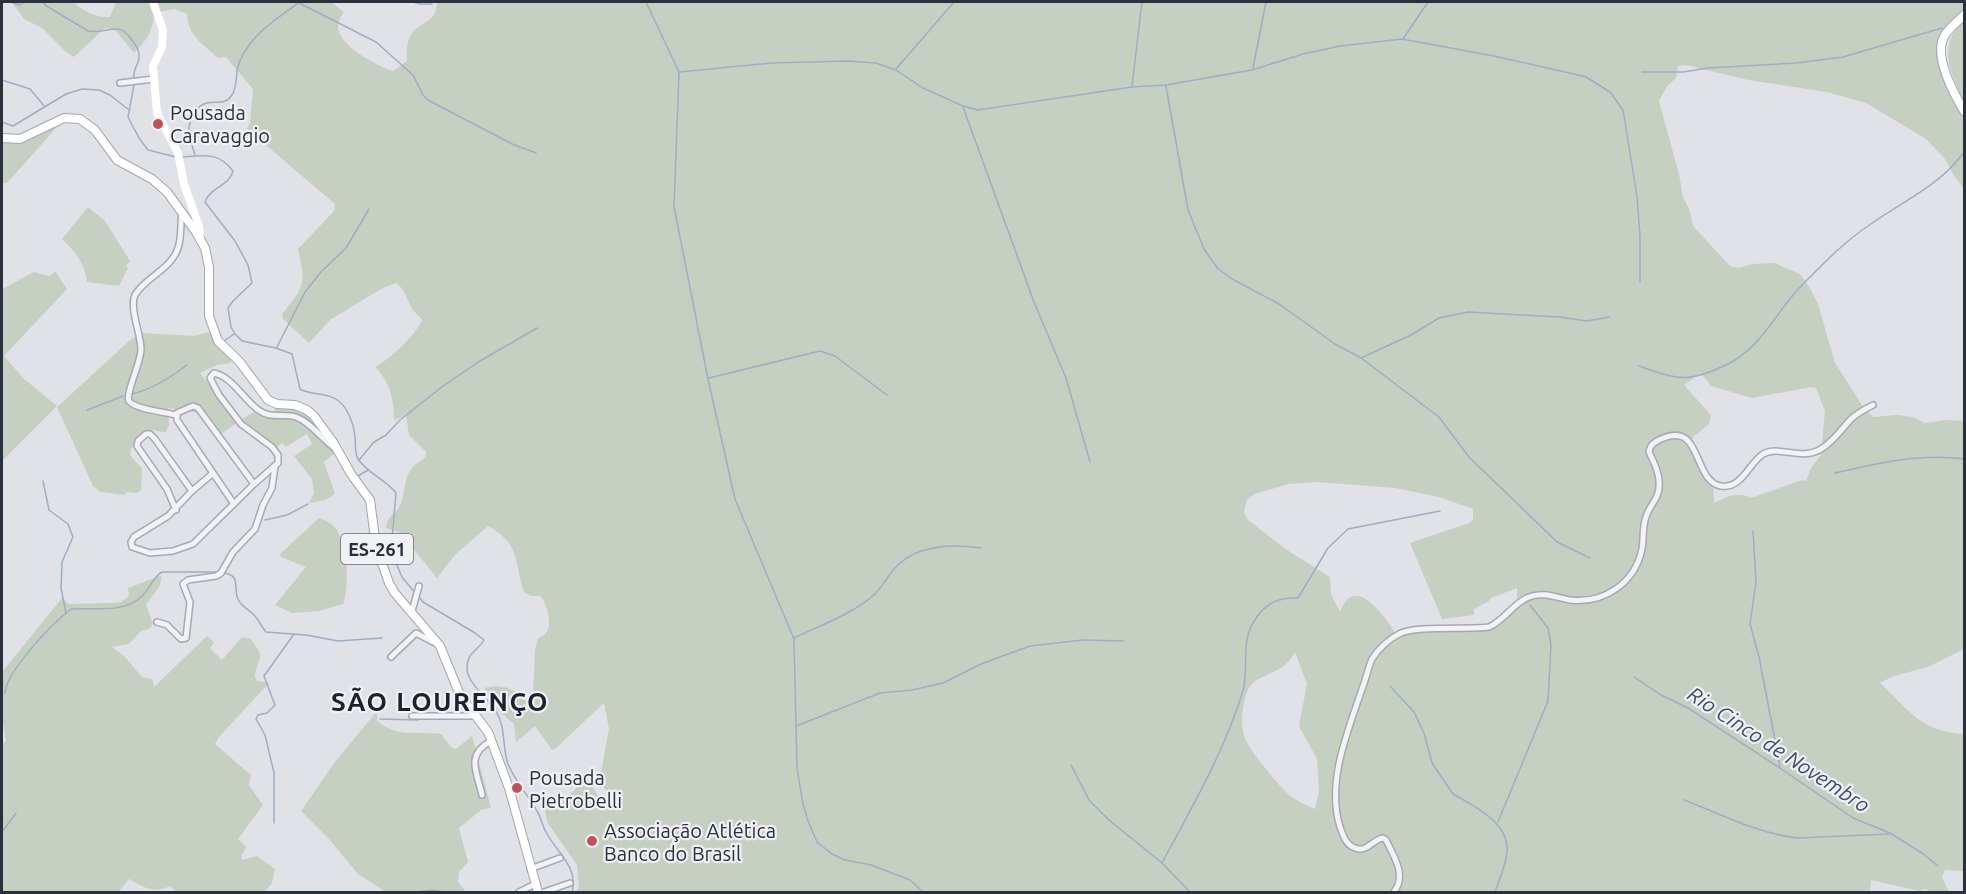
<svg xmlns="http://www.w3.org/2000/svg" width="1966" height="894" viewBox="0 0 1966 894" font-family="Ubuntu,sans-serif">
	<style>
		.green { fill: #c5d0c2; fill-rule: evenodd }
		.lines { fill: none; stroke-linecap: round; stroke-linejoin: round }
		.stream { stroke: #9faec3; stroke-width: 1.5 }
		.street-casing { stroke: #a6a9b1; stroke-width: 8 }
		.primary-casing { stroke: #a1a6b2; stroke-width: 10 }
		.street { stroke: #f2f3f6; stroke-width: 5 }
		.secondary { stroke: #fff; stroke-width: 8 }
		.primary { stroke: #fff; stroke-width: 8 }
		.poi-dot { fill: #be545a; stroke: #f0f1f5; stroke-width: 2 }
		.labels { text-anchor: middle; dominant-baseline: central; stroke-width: 4.5; stroke-linejoin: round; paint-order: stroke }
		.shield { fill: #f0f1f5; stroke: #666a74; stroke-width: 1.5 }
		.shield-label { font-size: 18px; font-weight: bold; fill: #2b303d }
		.poi-label { font-size: 20px; fill: #2b303d; stroke: #f0f1f5; text-anchor: start }
		.water-label { font-size: 21px; font-style: italic; fill: #3a4c6c; stroke: #f0f1f5 }
		.district-label { font-size: 26px; font-weight: bold; letter-spacing: 1.5px; fill: #1d212e; stroke: #f0f1f5 }
	</style>
	<rect width="100%" height="100%" fill="#e0e2e7"/>
	<!-- green -->
	<g class="green">
		<path d="M12,2H73C83,11 96,18 110,17L116,2H331L344,12C341,16 338,21 338,26C337,45 377,66 393,71L407,61C406,53 407,38 413,32C423,20 436,23 437,2H1964V8L1945,27L1937,44L1938,61L1964,117V189L1953,174L1945,159L1926,139L1866,103L1827,92L1748,80L1686,65L1678,66L1676,78L1667,86L1659,101L1679,174L1683,197L1690,211L1693,226L1730,266L1739,268L1752,264L1774,263L1800,274L1810,288L1818,304L1835,363L1864,408L1873,417L1897,415L1913,417L1925,423L1946,420L1964,421V649L1928,667L1894,676L1880,683C1909,710 1921,732 1964,734V871L1945,870L1942,877L1949,892H1931L1925,889L1920,891L1871,880L1870,892H576L579,887L577,865L547,822L545,809L567,797L587,778L606,809L607,791L599,783L609,729L604,703L556,748L552,750L535,726L516,742L514,724L499,711L484,688C502,684 512,687 525,700H530L533,696L535,650L538,638C541,637 544,636 546,633C553,625 547,603 540,596H531L524,592C514,563 521,544 488,526L455,555L437,578L407,541L409,536L386,528C388,515 391,518 398,509C405,500 403,479 412,468C416,463 422,461 426,456V452L409,435L406,415L394,420C394,399 390,382 375,367C389,360 416,335 422,320C419,315 415,313 412,309C407,300 405,289 396,283L381,289L330,320L309,343L283,319L282,314C305,286 306,284 298,249L334,211L335,204L247,129L250,123L253,89L226,57L218,58C203,44 188,36 187,14L174,9L154,13C154,29 146,42 134,53L116,31L112,29L105,28L74,57L65,51L42,28L24,19ZM1701,373L1711,386L1752,398L1811,387L1816,388L1825,411L1821,455L1811,468L1806,481L1802,480L1751,498C1737,491 1727,497 1714,503L1713,483L1698,465L1692,444L1693,437L1709,424L1711,415L1684,385ZM1317,482L1395,488L1439,497L1473,509V520L1469,523L1410,543L1442,619L1474,615V609L1489,601L1491,598L1517,588V603L1490,626L1397,635C1385,618 1355,571 1340,612L1331,594L1330,577L1287,550L1248,520L1244,512L1247,500L1254,494L1289,484ZM1295,652L1307,684L1299,726L1317,759L1319,791L1315,809C1306,805 1294,800 1287,793C1277,783 1249,750 1245,738C1240,726 1242,699 1249,688C1259,672 1282,677 1295,652Z"/>
		<path d="M1964,20V102C1951,73 1936,46 1964,20Z"/>
		<path d="M57,127L7,183H2V142C24,146 37,134 57,127Z"/>
		<path d="M88,207L105,221L130,261L126,266L128,268L119,286L87,282C85,264 75,251 62,239Z"/>
		<polygon points="55,271 67,289 4,356 23,378 57,406 2,461 2,289 34,272 50,276"/>
		<path d="M210,332L215,343L231,359V363L217,365L200,373L238,422L255,411L272,418L276,408L301,410L311,417L335,453L324,462L335,494L325,500L309,503L314,493L312,479L294,456L312,444L307,434L286,447L282,443L274,450L248,433L238,422L221,434L199,413L168,408L169,425L166,432C160,433 157,430 151,430C141,430 131,446 130,455L142,469L141,490L137,493L127,492L124,495L101,492L93,486L57,407L128,342L141,333L194,336Z"/>
		<path d="M319,518C327,521 334,524 338,532C347,548 350,587 343,604L319,611L292,613L275,605L306,567L281,557L280,554Z"/>
		<path d="M160,576L162,577L159,587L146,605L153,624L149,629L141,631L129,644L112,647L124,656L142,677L152,679L154,687L207,636L214,642L210,648L222,660L242,637L251,639C267,662 258,653 255,676L257,681L269,683L218,738L215,744L251,775L249,785L263,805L238,839L246,847L241,857L243,860L257,856L275,869L272,883L265,892H176L170,886C154,894 145,888 129,879L119,892H2V745L6,741L2,717V672L62,598L69,604L113,603L121,602L129,596L128,588Z"/>
		<path d="M377,711V721C397,738 419,731 441,734L452,748L456,749L472,736L491,808L481,810L459,828L468,862L459,872L458,882L466,892H382L383,890L358,874L329,839L301,811L335,762Z"/>
	</g>
	<g class="lines">
		<!-- stream -->
		<g class="stream">
			<polyline points="10,2 20,5 24,2"/>
			<path d="M43,2L45,5L88,31C107,35 118,19 132,40C136,45 140,52 139,58C138,66 133,69 134,77"/>
			<polyline points="413,2 420,4 432,4"/>
			<polyline points="646,2 679,72 674,207 708,379 735,499 794,639 797,768 803,804 808,821 817,842 832,854 845,860 871,865 910,880 923,892"/>
			<polyline points="299,3 376,42 413,75 423,95 428,100 512,144 536,153"/>
			<polyline points="1403,39 1428,2"/>
			<polyline points="1253,68 1266,2"/>
			<polyline points="896,69 954,2"/>
			<polyline points="679,72 773,63 847,61 876,63 896,70 923,88 963,106 978,110 1132,87 1166,85 1252,70 1303,54 1340,46 1402,39 1494,56 1574,74 1586,77 1610,92 1623,110 1637,196 1640,236 1640,282"/>
			<polyline points="1642,72 1683,72 1708,68 1796,63 1843,57 1942,28"/>
			<polyline points="2,80 30,89 45,107"/>
			<polyline points="134,85 128,117 139,138 148,150 176,157"/>
			<polyline points="1132,86 1142,2"/>
			<polyline points="1166,86 1188,210 1204,249 1218,269 1234,280 1279,304 1335,344 1361,358 1439,417 1469,457 1557,542 1590,558"/>
			<polyline points="963,107 1034,302 1066,378 1090,462"/>
			<polyline points="2,122 13,126 66,94 82,89 99,90 110,95 129,110"/>
			<path d="M195,155C193,148 190,140 189,133C188,122 196,105 207,103C216,101 226,105 232,95C238,86 235,73 239,63C250,35 277,18 300,2"/>
			<path d="M181,157C204,156 218,151 233,171C230,186 210,187 205,202L235,241L248,265L252,283L233,301L228,308L231,327L235,334L242,341L276,348L292,354L300,389C311,396 327,391 340,402C348,409 354,425 355,436C356,443 354,452 358,459C366,472 390,483 396,493L391,551L402,577L416,594"/>
			<polyline points="224,341 234,334"/>
			<polyline points="277,347 305,292 321,272 346,248 369,209"/>
			<polyline points="1361,358 1411,335 1439,318 1468,312 1559,317 1587,321 1609,317"/>
			<path d="M1639,366C1678,380 1688,383 1726,365C1762,348 1776,311 1803,284C1823,264 1844,242 1868,226C1901,202 1940,186 1964,152"/>
			<polyline points="709,378 820,351 835,356 887,395"/>
			<path d="M132,394C153,389 170,378 187,365"/>
			<polyline points="87,410 123,396"/>
			<polyline points="359,460 374,442 386,435 400,420 443,386 480,361 537,328"/>
			<path d="M1835,473C1878,463 1921,453 1964,459"/>
			<polyline points="358,476 368,470"/>
			<polyline points="43,481 49,510 68,524 73,537 62,562 61,588 66,613"/>
			<polyline points="265,520 287,515 308,504"/>
			<polyline points="1753,531 1756,582 1750,624 1759,657 1780,766"/>
			<path d="M225,573C241,576 233,588 238,599C241,607 250,610 255,616C259,621 262,627 266,632L306,635L338,641L382,638"/>
			<path d="M419,597L423,602L475,633L484,640C478,651 466,652 467,670C469,685 488,698 496,711C506,727 502,747 508,764C515,781 528,795 537,811C541,817 542,825 546,832C556,852 579,867 572,892"/>
			<path d="M794,638C821,625 853,614 875,594C884,585 889,573 898,565C919,545 953,544 981,548"/>
			<polyline points="1634,677 1661,695 1688,708 1780,768 1853,818 1890,833 1922,853 1938,866"/>
			<path d="M1390,686L1414,712L1424,733L1432,763L1453,794C1474,806 1510,823 1507,852C1506,865 1499,880 1495,892"/>
			<path d="M5,693C7,670 53,623 71,609C94,607 123,614 141,597C149,590 153,577 162,572H216"/>
			<polyline points="380,719 418,720"/>
			<polyline points="796,726 880,693 912,690 943,683 981,664 1030,646 1083,640 1124,641"/>
			<polyline points="1071,765 1089,800 1109,820 1162,863 1190,892"/>
			<path d="M1684,800C1721,814 1759,834 1798,838L1889,834"/>
			<polyline points="1498,822 1548,701 1551,645 1548,628 1530,605"/>
			<polyline points="274,823 274,773 265,735 256,719 258,715 267,713 275,705 264,676 294,634"/>
			<polyline points="2,832 16,813"/>
			<path d="M1162,863C1192,807 1223,754 1242,694C1250,670 1240,645 1253,623C1264,604 1277,597 1298,598L1328,548L1348,529L1440,511"/>
			<polyline points="415,892 433,890 445,892"/>
		</g>
		<defs>
			<g id="street">
				<polyline points="120,83 154,79"/>
				<path d="M176,415C165,412 134,409 129,401C125,394 141,363 141,349C141,335 129,307 135,295C145,277 171,270 178,248C182,237 180,224 182,212"/>
				<path d="M212,474L192,491L168,516L134,537L131,542L132,547L150,553L173,551L193,544L254,484L278,463V455L272,447L241,424L219,395L210,378L214,373C233,377 244,401 260,411C271,419 284,413 296,417C312,423 322,440 336,449"/>
				<polyline points="234,504 177,420 177,413 193,406 198,408 254,484"/>
				<polyline points="176,510 167,489 137,446 138,441 146,434 150,434 155,439 192,491"/>
				<polyline points="412,611 419,586"/>
				<polyline points="157,622 167,625 181,639 186,638 190,602 183,584 188,580 216,576 221,573 233,552 255,529 263,505 272,488 275,466"/>
				<polyline points="391,657 416,633 433,642"/>
				<polyline points="412,716 476,716"/>
				<path d="M482,795C477,772 465,755 491,741"/>
				<polyline points="530,869 560,858"/>
				<polyline points="519,892 535,884"/>
				<polyline points="544,892 570,883"/>
				<path d="M1394,892C1407,875 1394,857 1386,840L1383,838C1373,839 1367,853 1355,848C1346,845 1343,835 1340,827C1326,782 1348,731 1362,689C1366,679 1368,668 1372,659C1378,649 1389,639 1399,634C1415,625 1467,630 1489,627C1505,620 1513,603 1529,597C1543,591 1557,598 1570,600C1604,604 1635,583 1642,549C1644,538 1642,527 1646,517C1648,509 1654,503 1657,496C1663,481 1656,466 1649,452C1650,445 1654,442 1661,439C1703,420 1692,481 1721,486C1742,489 1749,463 1763,454C1780,445 1801,461 1821,449C1833,442 1841,430 1850,420C1857,413 1865,409 1873,405"/>
			</g>
			<g id="primary">
				<path d="M1964,15C1958,21 1949,28 1945,35C1932,55 1954,94 1964,111"/>
				<polyline points="2,138 20,139 64,118 80,119 95,130 117,160 152,179 167,192 196,232 205,248 209,267 209,316 218,341 239,361 268,400 277,404 295,405 307,410 314,416 333,442 351,474 370,500 376,546 389,583 394,592 440,646 460,695 488,732 509,788 538,892"/>
			</g>
		</defs>
		<!-- street casing -->
		<use href="#street" class="street-casing"/>
		<!-- primary casing -->
		<use href="#primary" class="primary-casing"/>
		<!-- street -->
		<use href="#street" class="street"/>
		<!-- secondary -->
		<polyline class="secondary" points="153,2 163,30 162,47 153,66 157,113 178,153 184,184 199,226 200,239"/>
		<!-- primary -->
		<use href="#primary" class="primary"/>
	</g>
	<!-- markers -->
	<g class="poi-dot">
		<circle cx="158" cy="124" r="6"/>
		<circle cx="517" cy="788" r="6"/>
		<circle cx="592" cy="841" r="6"/>
	</g>
	<g class="labels">
		<!-- shield labels -->
		<rect class="shield" x="341" y="534" width="72" height="30" rx="4.5"/>
		<g class="shield-label">
			<text x="377" y="549">ES-261</text>
		</g>
		<!-- poi labels -->
		<g class="poi-label">
			<text x="170" y="112">Pousada<tspan x="170" dy="23">Caravaggio</tspan></text>
			<text x="529" y="777">Pousada<tspan x="529" dy="23">Pietrobelli</tspan></text>
			<text x="604" y="830">Associação Atlética<tspan x="604" dy="23">Banco do Brasil</tspan></text>
		</g>
		<!-- water labels -->
		<g class="water-label">
			<text transform="translate(1779 749) rotate(33)">Rio Cinco de Novembro</text>
		</g>
		<!-- district labels -->
		<g class="district-label">
			<text x="440" y="701">SÃO LOURENÇO</text>
		</g>
	</g>
	<!-- border -->
	<rect width="1966" height="894" fill="none" stroke="#2b303d" stroke-width="6"/>
</svg>
